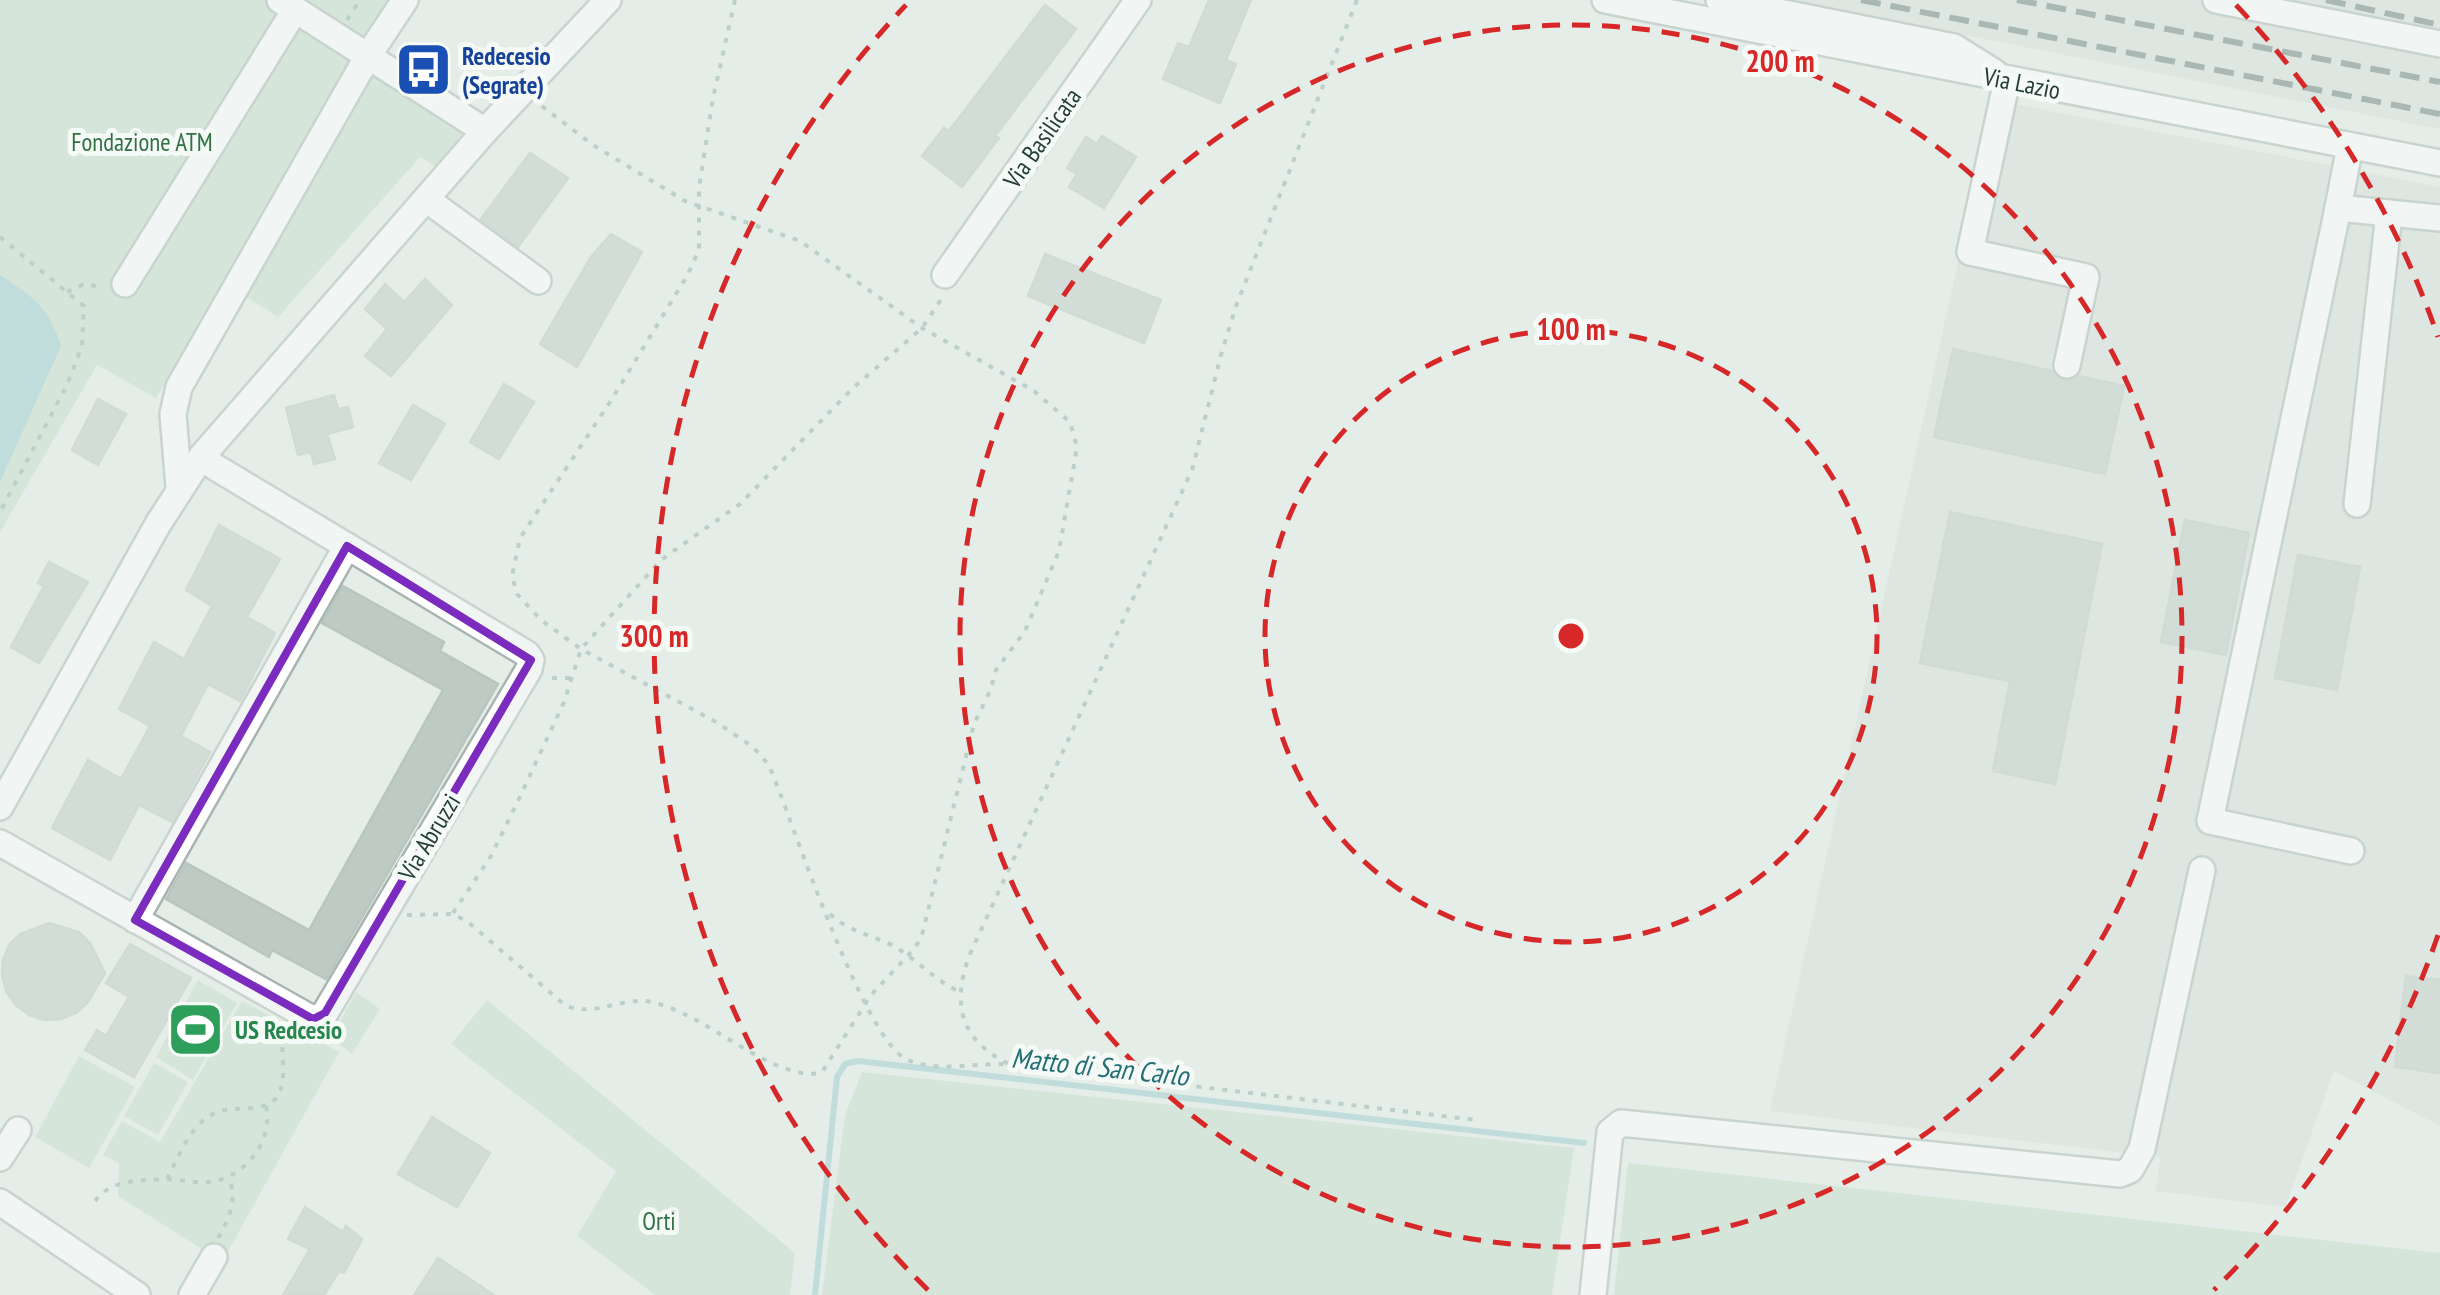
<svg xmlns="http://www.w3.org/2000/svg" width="2440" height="1295" viewBox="0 0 2440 1295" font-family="'PT Sans Narrow',sans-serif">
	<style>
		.built { fill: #d3ddd8 }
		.green { fill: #c0dcc5 }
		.water { fill: #92c9cd }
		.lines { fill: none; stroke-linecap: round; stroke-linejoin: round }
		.stream { stroke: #92c9cd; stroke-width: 6 }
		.building { fill: #bdcbc4; stroke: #b8c6bf; stroke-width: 2.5 }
		.minor-casing { stroke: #a8b5af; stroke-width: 30 }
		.path { stroke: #88ae9f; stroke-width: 4; stroke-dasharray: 5 8; stroke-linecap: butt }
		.minor { stroke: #fff; stroke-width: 25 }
		.rail { stroke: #607970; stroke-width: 6; stroke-dasharray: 20 10; stroke-linecap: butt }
		.marked { fill: none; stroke: #7b2cbf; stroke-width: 8; stroke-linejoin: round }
		.ring { fill: none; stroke: #d62828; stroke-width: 5; stroke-dasharray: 18 12 }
		.labels { text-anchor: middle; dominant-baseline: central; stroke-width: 10; stroke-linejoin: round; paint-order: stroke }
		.transit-label { font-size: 25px; font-weight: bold; fill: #164399; stroke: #f5faf7; text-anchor: start }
		.street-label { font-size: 25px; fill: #253e35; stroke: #f5faf7 }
		.park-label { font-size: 25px; fill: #337145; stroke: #f5faf7 }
		.leisure-label { font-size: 25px; font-weight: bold; fill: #27864d; stroke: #f5faf7; text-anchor: start }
		.water-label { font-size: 28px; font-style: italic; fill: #246f75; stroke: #f5faf7 }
		.centre { fill: #d62828; stroke: #f5faf7; stroke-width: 5 }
		.ring-label { font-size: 30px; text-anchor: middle; font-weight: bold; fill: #d62828; stroke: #f5faf7; stroke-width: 10; stroke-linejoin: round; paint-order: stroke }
	</style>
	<rect width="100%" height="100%" fill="#e5ede9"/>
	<!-- built -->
	<g class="built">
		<polygon points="1787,0 2440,0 2440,129"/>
		<polygon points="1994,100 2440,187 2440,1126 2334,1071 2285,1207 2156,1191 2160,1157 1770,1111"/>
	</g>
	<!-- green -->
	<g class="green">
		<polygon points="0,0 394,0 156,398 97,365 0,532"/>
		<polygon points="375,70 463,132 436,167 420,157 278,317 240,293"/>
		<polygon points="198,980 237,1003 193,1080 156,1057"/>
		<polygon points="356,992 380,1009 352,1054 331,1038"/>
		<polygon points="487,1000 795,1253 790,1295 655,1295 577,1236 616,1171 451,1044"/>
		<polygon points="242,1001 339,1052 222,1262 118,1196 119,1163 103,1155 122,1121 160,1142"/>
		<polygon points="79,1056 135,1087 89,1168 35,1137"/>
		<polygon points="154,1063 188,1082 158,1135 124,1116"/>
		<polygon points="862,1072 1574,1148 1552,1295 822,1295 845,1115"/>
		<polygon points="1628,1163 2440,1253 2440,1295 1614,1295"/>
	</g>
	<!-- water -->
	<path class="water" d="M0,275C33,297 49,307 61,346L0,482Z"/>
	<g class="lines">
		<!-- stream -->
		<polyline class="stream" points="815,1295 837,1077 845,1064 858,1061 1584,1143"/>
	</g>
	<!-- building -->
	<g class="building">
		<polygon points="1209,0 1251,0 1226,60 1236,64 1220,103 1163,79 1178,43 1189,47"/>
		<polygon points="1045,5 1076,29 995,136 999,138 962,187 922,156 944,128 949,131"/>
		<polygon points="1102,136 1136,157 1104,208 1069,187 1077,174 1067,168 1086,137 1097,144"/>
		<polygon points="530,153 568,178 518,247 481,219"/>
		<polygon points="611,234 642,252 577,367 540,344 591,257"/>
		<polygon points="1045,254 1161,300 1144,343 1028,296"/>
		<polygon points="425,279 452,305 391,376 365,356 387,329 365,309 385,284 404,302"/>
		<polygon points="1953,349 2052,371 2065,381 2078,376 2124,386 2105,474 1934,437"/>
		<polygon points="504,384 534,402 499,459 470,442"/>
		<polygon points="334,395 338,409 348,407 353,427 327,434 335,459 314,464 311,452 298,455 286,408"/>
		<polygon points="98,399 126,414 98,465 72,450"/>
		<polygon points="413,405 445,424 411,480 379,463"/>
		<polygon points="1950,512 2102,544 2055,784 1993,771 2010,681 1920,663"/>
		<polygon points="2185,520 2249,533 2226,655 2161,642"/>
		<polygon points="219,525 280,559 247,617 275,633 240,701 208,684 181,736 210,752 172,822 139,805 110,860 52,828 88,760 121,779 150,726 119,709 154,642 184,659 212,606 186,590"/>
		<polygon points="2298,555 2360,567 2337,690 2275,678"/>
		<polygon points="49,562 88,582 39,663 11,647 44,586 38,583"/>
		<polygon points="343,586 444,642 440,651 498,684 326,979 272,950 269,957 166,899 186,863 309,930 443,690 322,623"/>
		<polygon points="49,923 79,932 90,943 105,973 88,1002 76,1013 61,1019 44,1020 29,1015 16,1005 6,991 2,975 3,960 9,945 20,934"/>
		<polygon points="130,944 191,978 134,1077 85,1050 97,1030 106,1036 129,997 106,983"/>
		<polygon points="2406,976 2440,980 2440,1073 2395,1067"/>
		<polygon points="432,1117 490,1153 457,1207 398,1174"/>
		<polygon points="305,1207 343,1232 346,1226 362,1239 344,1273 339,1271 324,1295 283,1295 310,1249 288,1239"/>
		<polygon points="438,1258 494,1295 414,1295"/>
	</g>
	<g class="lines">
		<defs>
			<g id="minor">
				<polyline points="280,0 485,131"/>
				<polyline points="1605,0 2440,163"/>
				<polyline points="1719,0 1954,47 1994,72"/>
				<polyline points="2216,0 2440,44"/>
				<polyline points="2007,80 1970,252 2086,277 2067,365"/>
				<polyline points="426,199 538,281"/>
				<polyline points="2338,208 2350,146"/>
				<polyline points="945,275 1138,0"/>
				<polyline points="125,284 295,10"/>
				<polyline points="179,487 173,414 179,387 368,56 405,0"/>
				<polyline points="2357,504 2389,213"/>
				<polyline points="0,807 158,524 202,456 485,131 608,0"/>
				<polyline points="0,843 307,1016 317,1019 325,1013 529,669 531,660 527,654 215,467 202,456"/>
				<polyline points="2351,851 2210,821 2338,208 2440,218"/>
				<polyline points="135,920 347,546"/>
				<polyline points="0,1158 18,1130"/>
				<polyline points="0,1202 137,1295"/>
				<polyline points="192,1295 214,1257"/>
				<polyline points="1593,1295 1610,1132 1621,1123 2120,1174 2130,1170 2142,1149 2202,870"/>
			</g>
		</defs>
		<!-- minor casing -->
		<use href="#minor" class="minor-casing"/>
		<!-- path -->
		<g class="path">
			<path d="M735,0L713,98L699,188V250L687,276L612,399L520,538L512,576L517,594L541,620L581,649L716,722L753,747L769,765C792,820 863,1038 906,1059C933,1073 975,1063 1005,1064"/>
			<path d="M1357,0L1236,306L1221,355L1192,470L970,954C951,1004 960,1040 1009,1064L1476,1120"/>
			<polyline points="347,20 360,0"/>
			<polyline points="0,237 84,306 82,346 67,385 0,512"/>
			<polyline points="67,292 84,284 101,287"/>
			<polyline points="552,678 572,678"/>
			<polyline points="453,913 491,856 518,801 564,702 581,649 661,560 740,504 853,388 922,328 944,295"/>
			<path d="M830,914C851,934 877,935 900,950C920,963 935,980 958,991"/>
			<path d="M407,915L453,914L468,922L566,1006C594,1016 615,1000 643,1001C656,1001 676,1010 688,1016C721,1031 787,1084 822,1072L871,995L915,948L922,935L974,724L990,691L996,670L1025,631L1059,551L1077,447L1070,422L1034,391L922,328L800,241L685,201L593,145L539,104"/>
			<path d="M167,1179C181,1180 195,1183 209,1182C244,1179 274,1141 266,1106"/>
			<path d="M95,1201C112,1178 141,1181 167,1179C179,1156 189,1128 211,1115C232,1102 270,1118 280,1091C287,1073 280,1049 283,1029"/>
			<path d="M218,1238C230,1217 237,1201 229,1177"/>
		</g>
		<!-- minor -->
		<use href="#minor" class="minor"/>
		<!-- rail -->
		<g class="rail">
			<polyline points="1861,0 2440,114"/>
			<polyline points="2017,0 2440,82"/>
			<polyline points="2326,0 2440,25"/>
		</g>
	</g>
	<!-- marked area -->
	<path d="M0 0H2440V1295H0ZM347,546L531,660L325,1013L313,1019L135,920Z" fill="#e5ede9" fill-opacity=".55" fill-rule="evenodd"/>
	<path class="marked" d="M347,546L531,660L325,1013L313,1019L135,920Z"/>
	<!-- distance rings -->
	<g class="ring">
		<circle cx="1571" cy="636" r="306"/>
		<circle cx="1571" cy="636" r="611"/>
		<path d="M2438 935A917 917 0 0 1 2214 1290M928 1290A917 917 0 0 1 906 5M2236 5A917 917 0 0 1 2438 337"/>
	</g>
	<!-- icons -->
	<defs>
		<symbol id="bus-square" viewBox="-11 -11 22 22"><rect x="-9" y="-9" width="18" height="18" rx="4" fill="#1a4fb4" stroke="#f5faf7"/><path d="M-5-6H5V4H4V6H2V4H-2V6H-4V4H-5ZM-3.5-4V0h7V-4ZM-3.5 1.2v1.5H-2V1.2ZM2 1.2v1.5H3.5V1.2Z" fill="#fff"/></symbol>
		<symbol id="stadium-square" viewBox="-11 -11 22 22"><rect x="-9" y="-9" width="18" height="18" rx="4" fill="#2e9e5b" stroke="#f5faf7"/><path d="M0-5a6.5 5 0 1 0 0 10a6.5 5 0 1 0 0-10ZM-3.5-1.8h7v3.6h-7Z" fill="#fff"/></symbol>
	</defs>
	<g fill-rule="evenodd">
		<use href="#bus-square" x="392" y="38" width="63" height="63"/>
		<use href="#stadium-square" x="164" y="998" width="63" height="63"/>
	</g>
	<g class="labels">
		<!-- transit labels -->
		<g class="transit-label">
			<text x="462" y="56">Redecesio<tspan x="462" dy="29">(Segrate)</tspan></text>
		</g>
		<!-- street labels -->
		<g class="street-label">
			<text transform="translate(2022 83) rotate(11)">Via Lazio</text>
			<text transform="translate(1042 138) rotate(-55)">Via Basilicata</text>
			<text transform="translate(429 837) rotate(-59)">Via Abruzzi</text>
		</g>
		<!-- park labels -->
		<g class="park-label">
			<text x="142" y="142">Fondazione ATM</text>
			<text x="659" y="1221">Orti</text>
		</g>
		<!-- leisure labels -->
		<g class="leisure-label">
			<text x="235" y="1030">US Redcesio</text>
		</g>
		<!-- water labels -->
		<g class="water-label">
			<text transform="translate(1100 1066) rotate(6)">Matto di San Carlo</text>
		</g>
	</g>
	<circle cx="1571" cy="636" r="15" class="centre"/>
	<g class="ring-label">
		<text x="1780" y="72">200 m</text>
		<text x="1571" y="340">100 m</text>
		<text x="654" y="647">300 m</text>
	</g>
</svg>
